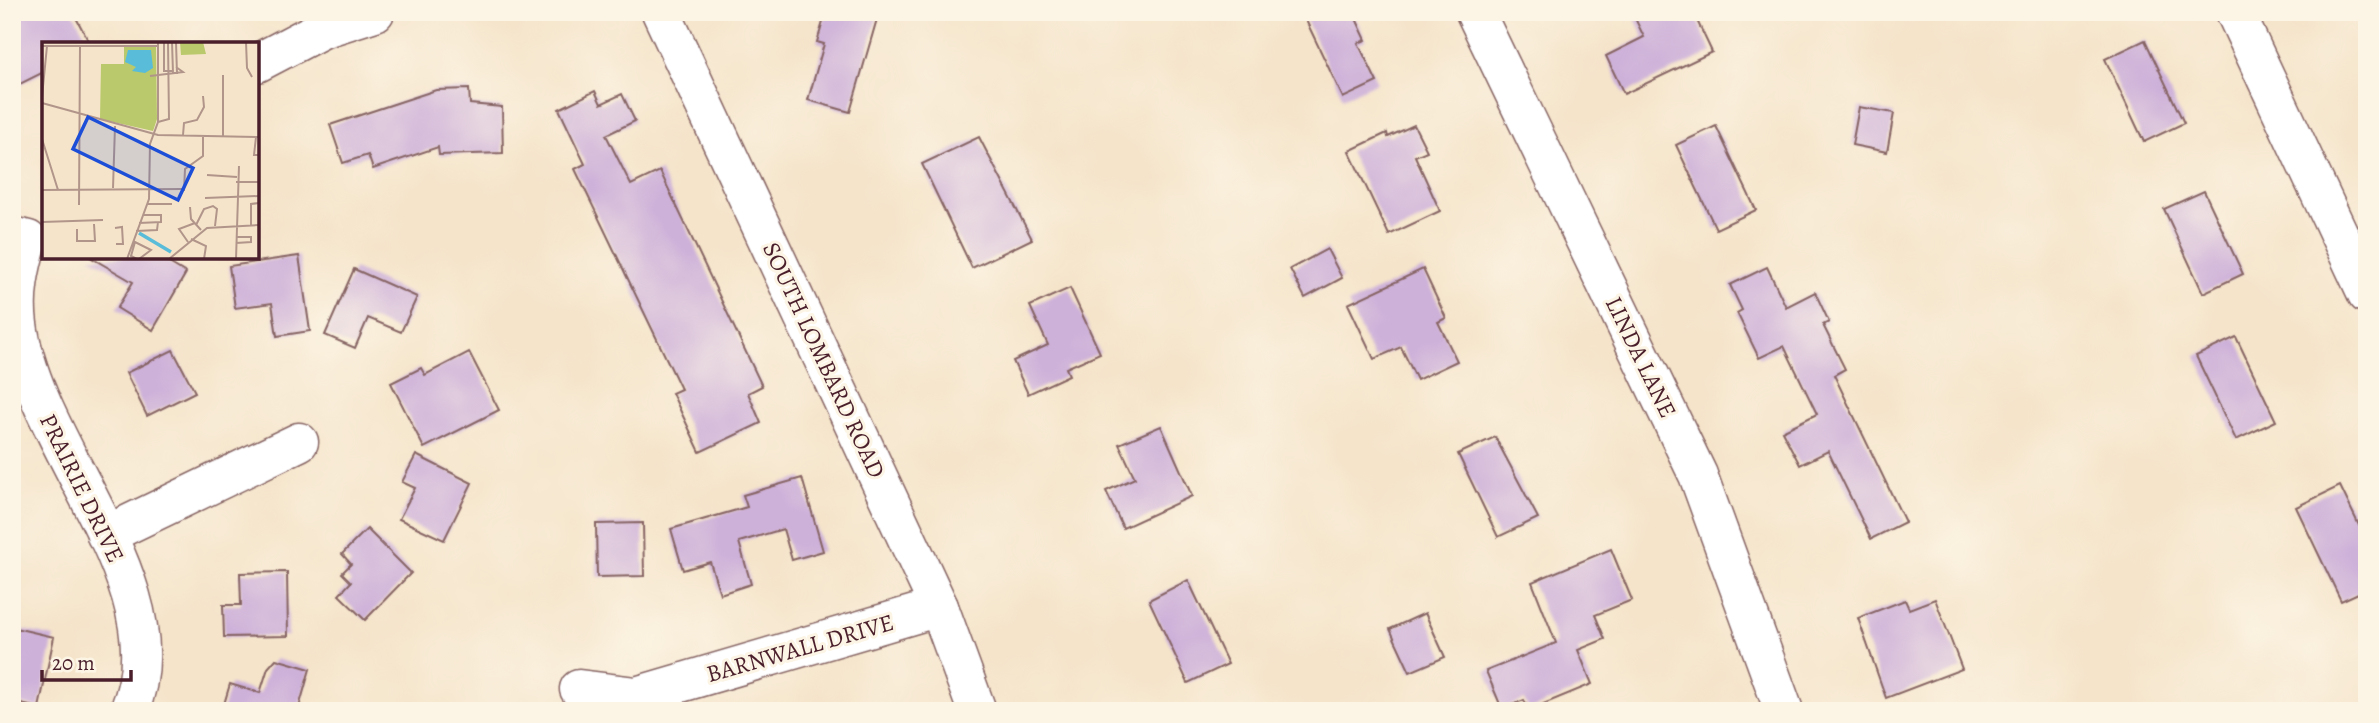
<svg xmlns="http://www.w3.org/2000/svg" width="2379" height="723" viewBox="0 0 2379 723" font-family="Alegreya,serif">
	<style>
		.building { fill: #ceb1d9 }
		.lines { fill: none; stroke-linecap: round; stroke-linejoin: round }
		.minor-casing { stroke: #866463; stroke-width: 41 }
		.minor { stroke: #fff; stroke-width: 38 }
		.labels { text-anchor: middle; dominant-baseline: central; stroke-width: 6; stroke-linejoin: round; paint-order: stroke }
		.street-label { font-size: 24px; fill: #4a1f2b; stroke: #fcf5e5 }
		.inset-river { fill: none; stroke: #59bcd8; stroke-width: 3.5 }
		.inset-road { fill: none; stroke: #b1958a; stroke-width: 2 }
		.view { fill: #1d4ed8; fill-opacity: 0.15; stroke: #1d4ed8; stroke-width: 3.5 }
		.inset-edge { fill: none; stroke: #4a1f2b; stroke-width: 3.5 }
	</style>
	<rect width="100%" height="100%" fill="#fcf5e5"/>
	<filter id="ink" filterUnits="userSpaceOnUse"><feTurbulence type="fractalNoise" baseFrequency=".0143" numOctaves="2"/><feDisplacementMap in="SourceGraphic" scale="14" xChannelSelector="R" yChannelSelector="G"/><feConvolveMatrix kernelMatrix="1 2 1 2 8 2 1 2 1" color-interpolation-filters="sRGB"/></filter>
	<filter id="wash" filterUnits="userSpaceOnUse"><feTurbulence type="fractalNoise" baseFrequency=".00686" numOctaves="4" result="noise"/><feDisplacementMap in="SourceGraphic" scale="28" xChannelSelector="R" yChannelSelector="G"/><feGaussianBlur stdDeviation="1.57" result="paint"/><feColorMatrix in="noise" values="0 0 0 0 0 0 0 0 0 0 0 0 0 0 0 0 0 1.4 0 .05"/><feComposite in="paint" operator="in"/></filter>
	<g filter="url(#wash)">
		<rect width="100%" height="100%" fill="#f5e4ca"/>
		<g id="blocks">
			<!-- building -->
			<g class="building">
				<polygon points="12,12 73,12 90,44 44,44 44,72 12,88"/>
				<polygon points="826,12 879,12 850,112 808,100 824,44 817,42"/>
				<polygon points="1302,12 1353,12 1366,40 1358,43 1377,82 1343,98"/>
				<polygon points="1632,12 1693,12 1712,52 1624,94 1606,56 1644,37"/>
				<polygon points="2145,40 2184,123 2144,142 2105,59"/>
				<polygon points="469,89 470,104 502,107 503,153 439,155 438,147 373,169 368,155 343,163 330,125 436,90"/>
				<polygon points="595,91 601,104 622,94 635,121 606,135 631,185 660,171 762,386 748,393 761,423 700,452 672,393 681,389 575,169 585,164 559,109"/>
				<polygon points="1859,107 1894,113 1887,152 1852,145"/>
				<polygon points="1414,125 1427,151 1415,156 1440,211 1389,235 1349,151 1387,133 1388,137"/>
				<polygon points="1716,126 1756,210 1716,229 1676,145"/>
				<polygon points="979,137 1032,239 972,268 922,164"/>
				<polygon points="2204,191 2243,274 2203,293 2164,209"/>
				<polygon points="1327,249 1342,278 1305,298 1290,269"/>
				<polygon points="299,256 310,331 277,336 272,303 235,308 229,266"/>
				<polygon points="90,257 159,257 186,273 153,330 117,308 133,282"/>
				<polygon points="1767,267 1786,307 1815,292 1829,322 1823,325 1845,369 1834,375 1905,522 1871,539 1828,451 1800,465 1782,431 1817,414 1784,346 1759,358 1737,313 1742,310 1730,285"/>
				<polygon points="354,269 417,297 401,332 368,318 355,348 325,335"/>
				<polygon points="1423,269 1446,318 1438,322 1457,361 1417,380 1401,347 1374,359 1348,304"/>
				<polygon points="1070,288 1100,353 1066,368 1069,375 1028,394 1013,361 1048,345 1030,306"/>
				<polygon points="2236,337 2276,421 2236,440 2196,356"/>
				<polygon points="173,350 195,392 147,416 126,373"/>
				<polygon points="469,352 499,410 424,448 391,383 421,368 425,375"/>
				<polygon points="1161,426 1192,496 1123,528 1106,491 1135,478 1119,444"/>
				<polygon points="1495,437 1538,518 1498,537 1458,454"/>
				<polygon points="416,455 472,483 444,540 399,519 415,488 402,482"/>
				<polygon points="802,478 823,551 792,560 783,529 739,542 751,584 720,594 710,562 683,570 671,529 747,507 743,495"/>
				<polygon points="2340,486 2367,542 2367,589 2341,601 2296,507"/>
				<polygon points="643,523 644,576 597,577 596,524"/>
				<polygon points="367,529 411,573 365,620 339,595 351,582 342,573 351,564 342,554"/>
				<polygon points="1611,549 1632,600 1595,615 1605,639 1578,650 1592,684 1529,710 1524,700 1502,709 1486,671 1556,643 1532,582"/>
				<polygon points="287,572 288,636 224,637 223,605 241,605 240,573"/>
				<polygon points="1188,580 1228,664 1188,683 1149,600"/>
				<polygon points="1935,599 1962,669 1886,698 1858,618 1905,600 1909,609"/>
				<polygon points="1425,613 1445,657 1410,672 1390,629"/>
				<polygon points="15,628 54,637 39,708 12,702"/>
				<polygon points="276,659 310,669 298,711 222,711 230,684 260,693 268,668"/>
			</g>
		</g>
	</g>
	<g filter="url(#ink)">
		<use href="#blocks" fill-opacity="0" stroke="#866463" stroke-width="2"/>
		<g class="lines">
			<defs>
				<g id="minor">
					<polyline points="661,12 939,607 977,711"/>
					<polyline points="1475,12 1698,475 1784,711"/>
					<polyline points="2235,12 2367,294"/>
					<polyline points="257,63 322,29 375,12"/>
					<path d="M12,236L28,240C20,268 14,295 18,324C33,447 182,589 129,711"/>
					<polyline points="106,535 299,442"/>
					<polyline points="579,689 636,696 939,607"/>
				</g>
			</defs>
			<!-- minor casing -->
			<use href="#minor" class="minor-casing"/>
			<!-- minor -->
			<use href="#minor" class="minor"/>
		</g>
	</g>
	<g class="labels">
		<!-- street labels -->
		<g class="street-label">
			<text transform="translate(1641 357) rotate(64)">LINDA LANE</text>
			<text transform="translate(824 360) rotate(65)">SOUTH LOMBARD ROAD</text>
			<text transform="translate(82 488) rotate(64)">PRAIRIE DRIVE</text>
			<text transform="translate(800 648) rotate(-16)">BARNWALL DRIVE</text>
		</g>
	</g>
	<!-- overview -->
	<g transform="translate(42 42)">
		<rect width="217" height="217" fill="#f5e4ca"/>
		<path d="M138,0H161L164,12L139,13ZM82,4L114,5L115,77L111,89L58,77L59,22H82Z" fill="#b9c96b"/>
		<path d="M86,8H109L111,26L103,31L90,29L94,25L83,20Z" fill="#59bcd8"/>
		<path class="inset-river" d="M97,191L129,210"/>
		<path class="inset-road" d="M122,0V29H131M130,0L131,31M134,0L135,32M204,0L205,26L210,35M0,4H116M181,33V95M108,34L141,30L134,25M0,55L5,4M0,61L116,93L217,95M116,80L127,77L126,0M141,93L142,81L155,78L162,65L161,54M214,95L212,113H217M0,97L16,148M165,133L195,135M194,140H217M71,146L73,84M0,148L140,147M142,149L143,127L161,114V93M163,156L217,154M105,162H130M37,163L38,3M148,165L149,177L159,188M0,180L61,178M97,181L119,180V173H101M154,183L162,167L171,164L175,167L173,184M209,183V162L217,161M73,186L80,185L81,202H74M35,187V199H53L52,182M94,189L115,188L116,180M149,197L164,204L162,217M146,200L137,187L153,181M194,201L209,200V195H194M85,217L107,157L108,102L116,80V0M95,217L89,214L93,200L109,208L97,217M127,217L165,186L217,183M194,217L197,124"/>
		<path class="view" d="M46,75L151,126L136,158L31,107Z"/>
		<rect width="217" height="217" class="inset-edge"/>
	</g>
	<!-- margin -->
	<rect width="2379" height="723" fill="none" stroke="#fcf5e5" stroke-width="42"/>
	<!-- scale -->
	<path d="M42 670v10h89v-10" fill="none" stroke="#4a1f2b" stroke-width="3.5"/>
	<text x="52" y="670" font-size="21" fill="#4a1f2b" stroke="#fcf5e5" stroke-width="5" paint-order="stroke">20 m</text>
</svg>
